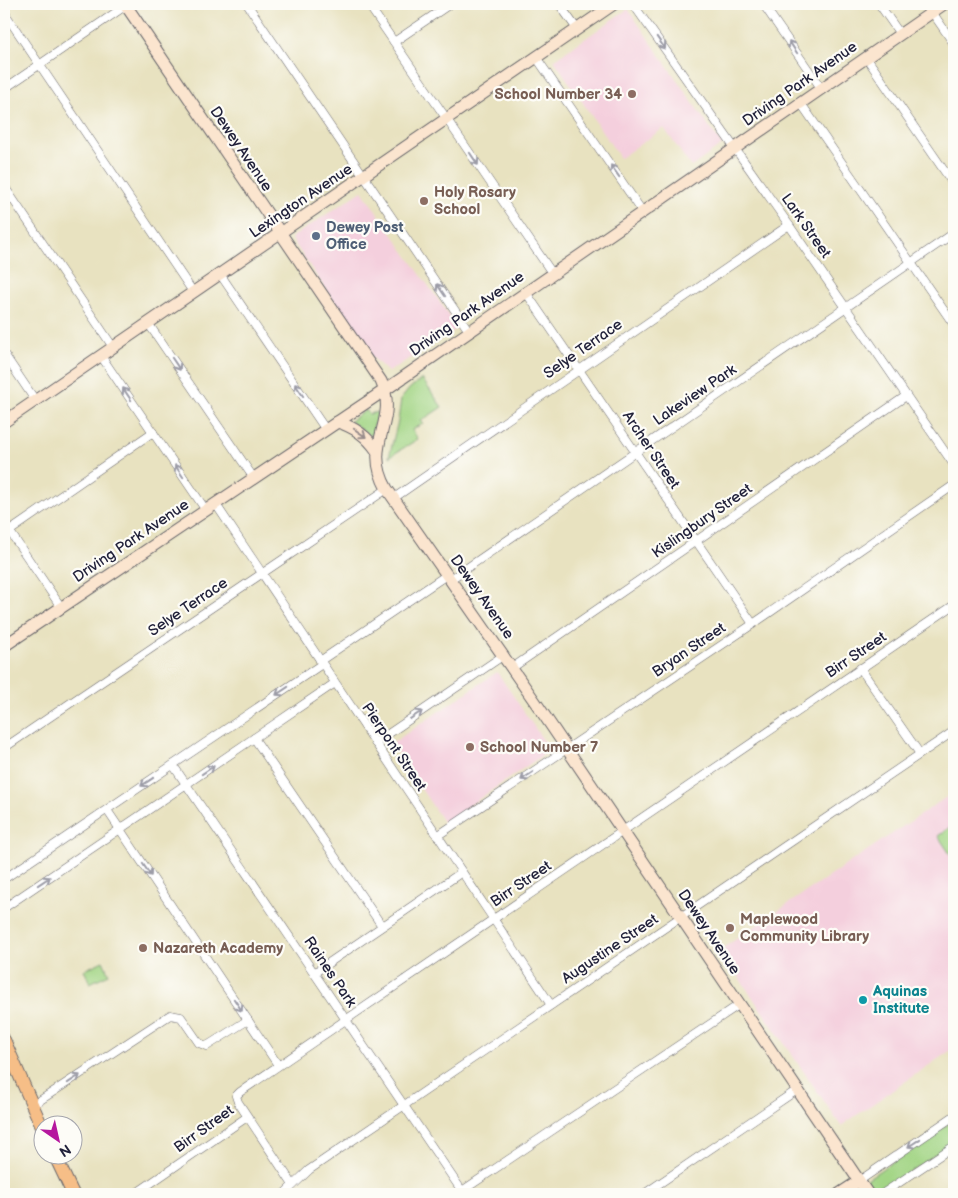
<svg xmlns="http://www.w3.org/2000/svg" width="958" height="1198" viewBox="0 0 958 1198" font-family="'Balsamiq Sans',sans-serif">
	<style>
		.built { fill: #f4cfdd }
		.green { fill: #a3d585; stroke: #627c60 }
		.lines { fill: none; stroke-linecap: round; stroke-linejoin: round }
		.street-casing { stroke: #67656a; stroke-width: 9 }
		.secondary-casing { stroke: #67656a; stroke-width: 13 }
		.primary-casing { stroke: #67656a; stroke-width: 14 }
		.street { stroke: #fff; stroke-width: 8 }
		.secondary { stroke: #fbe5cf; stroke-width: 11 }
		.primary { stroke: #f6be87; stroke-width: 12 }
		.oneway { stroke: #9c9ca7 }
		.oneway2 { stroke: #998d8c }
		.education-dot { fill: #8d6e63; stroke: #fdfcf7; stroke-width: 2 }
		.service-dot { fill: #5c6f8a; stroke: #fdfcf7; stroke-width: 2 }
		.culture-dot { fill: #0f9aa8; stroke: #fdfcf7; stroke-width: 2 }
		.labels { text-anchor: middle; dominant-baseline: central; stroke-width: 4.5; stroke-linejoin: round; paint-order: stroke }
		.street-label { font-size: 15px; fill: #22223b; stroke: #fdfcf7 }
		.education-label { font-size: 15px; font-weight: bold; fill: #785e54; stroke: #fdfcf7; text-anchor: start }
		.service-label { font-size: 15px; font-weight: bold; fill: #4e5e75; stroke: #fdfcf7; text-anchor: start }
		.culture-label { font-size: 15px; font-weight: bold; fill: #0d838f; stroke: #fdfcf7; text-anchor: start }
	</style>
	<rect width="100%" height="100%" fill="#fdfcf7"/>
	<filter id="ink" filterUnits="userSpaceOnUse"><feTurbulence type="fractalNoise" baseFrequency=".02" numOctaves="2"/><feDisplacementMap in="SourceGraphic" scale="10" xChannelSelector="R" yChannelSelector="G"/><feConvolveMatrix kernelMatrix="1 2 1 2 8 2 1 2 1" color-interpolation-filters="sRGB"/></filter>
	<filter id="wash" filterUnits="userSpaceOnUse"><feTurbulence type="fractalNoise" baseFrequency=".0096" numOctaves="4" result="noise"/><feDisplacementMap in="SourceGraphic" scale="20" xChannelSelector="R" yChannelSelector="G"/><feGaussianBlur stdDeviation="1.12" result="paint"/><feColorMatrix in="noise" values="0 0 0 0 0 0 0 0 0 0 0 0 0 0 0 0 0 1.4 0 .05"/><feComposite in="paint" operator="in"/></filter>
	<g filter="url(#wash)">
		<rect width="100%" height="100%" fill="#e8e2c0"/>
		<!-- built -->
		<g class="built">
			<polygon points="628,9 722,145 691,167 664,128 620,158 554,60"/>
			<polygon points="362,191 458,328 388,372 370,355 291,238"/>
			<polygon points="497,672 550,750 444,823 391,744"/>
			<polygon points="954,792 954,1048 841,1126 720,950"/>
		</g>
		<!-- green -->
		<g class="green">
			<polygon points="422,379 442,407 421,421 423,423 412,430 418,439 389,457 398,421 401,399 410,388"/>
			<polygon points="366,410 369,414 378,412 371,436 350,421"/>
			<polygon points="954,824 954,860 938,836"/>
			<polygon points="103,961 109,974 90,983 84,970"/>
			<polygon points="954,1120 954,1142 877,1194 845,1194"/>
		</g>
	</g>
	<g filter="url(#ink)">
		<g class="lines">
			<defs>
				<g id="street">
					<polyline points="247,4 469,331"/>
					<polyline points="368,4 552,273"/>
					<polyline points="559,4 577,29"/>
					<polyline points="633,4 789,225 954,465"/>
					<polyline points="763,4 821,88"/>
					<polyline points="879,4 900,34"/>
					<polyline points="4,12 193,292"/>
					<polyline points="932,12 954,44"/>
					<polyline points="394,42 450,4"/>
					<polyline points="536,57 642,211"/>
					<polyline points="866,57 954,185"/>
					<polyline points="4,89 128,4"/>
					<polyline points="800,102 954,325"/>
					<polyline points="4,186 113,347"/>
					<polyline points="220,274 326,430"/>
					<polyline points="525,291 753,624"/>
					<polyline points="148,323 253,477"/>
					<polyline points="4,354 35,400"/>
					<polyline points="101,356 205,509"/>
					<polyline points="394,498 789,225"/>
					<polyline points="215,503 551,1005"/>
					<polyline points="4,523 61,607"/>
					<polyline points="4,535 153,432"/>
					<polyline points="451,579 954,233"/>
					<polyline points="320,661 448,574"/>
					<polyline points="512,668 906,396"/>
					<polyline points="860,668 920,754"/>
					<polyline points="254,738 382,926"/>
					<polyline points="375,743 504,655"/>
					<polyline points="4,748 387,489"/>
					<polyline points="173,765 464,1194"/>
					<polyline points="107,810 278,1065"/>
					<polyline points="437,836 753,624 954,485"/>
					<polyline points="4,879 322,664"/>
					<polyline points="4,908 335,683"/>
					<polyline points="314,973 462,872"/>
					<polyline points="33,1105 170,1015 181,1017 199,1043 207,1046 248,1020"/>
					<polyline points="859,1181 954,1116"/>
					<polyline points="293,1185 238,1102 236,1096 240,1092 954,605"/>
					<polyline points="459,1193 740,1004"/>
					<polyline points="135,1194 247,1117"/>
					<polyline points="284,1194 309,1170 954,731"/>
					<polyline points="644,1194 797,1090"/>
					<polyline points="882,1194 954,1146"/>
				</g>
				<g id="secondary">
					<path d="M125,4L381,381C400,423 361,443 387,489L538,706L868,1194"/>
					<polyline points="4,422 614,4"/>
					<path d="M337,422C355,427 367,436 377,451"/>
					<polyline points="4,646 385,390 944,4"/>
					<polyline points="839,1194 859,1181"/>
				</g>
				<g id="primary">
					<polyline points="4,1040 42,1127"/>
					<polyline points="55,1156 73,1194"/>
				</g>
			</defs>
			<!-- street casing -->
			<use href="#street" class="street-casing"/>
			<!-- secondary casing -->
			<use href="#secondary" class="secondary-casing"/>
			<!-- primary casing -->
			<use href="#primary" class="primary-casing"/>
			<!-- street -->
			<use href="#street" class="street"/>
			<!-- secondary -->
			<use href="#secondary" class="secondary"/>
			<!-- primary -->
			<use href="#primary" class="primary"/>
		</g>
		<!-- one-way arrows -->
		<defs><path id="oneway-shaft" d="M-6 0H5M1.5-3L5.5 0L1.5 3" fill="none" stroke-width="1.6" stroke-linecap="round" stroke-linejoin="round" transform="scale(1.25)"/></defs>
		<g class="oneway">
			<use href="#oneway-shaft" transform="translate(661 43) rotate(55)"/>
			<use href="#oneway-shaft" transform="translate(793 47) rotate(-124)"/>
			<use href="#oneway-shaft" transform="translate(474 159) rotate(56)"/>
			<use href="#oneway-shaft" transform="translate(615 171) rotate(-125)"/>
			<use href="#oneway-shaft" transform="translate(441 290) rotate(-124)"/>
			<use href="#oneway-shaft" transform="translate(176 364) rotate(56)"/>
			<use href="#oneway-shaft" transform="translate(299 390) rotate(-124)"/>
			<use href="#oneway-shaft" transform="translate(127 394) rotate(-124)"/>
			<use href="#oneway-shaft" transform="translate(179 471) rotate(-124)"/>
			<use href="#oneway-shaft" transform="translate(282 691) rotate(146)"/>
			<use href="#oneway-shaft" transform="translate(416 715) rotate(-34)"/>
			<use href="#oneway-shaft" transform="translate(208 770) rotate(-34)"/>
			<use href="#oneway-shaft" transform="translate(527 776) rotate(146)"/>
			<use href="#oneway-shaft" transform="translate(147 782) rotate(146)"/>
			<use href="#oneway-shaft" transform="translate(147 870) rotate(56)"/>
			<use href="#oneway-shaft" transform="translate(44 881) rotate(-34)"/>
			<use href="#oneway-shaft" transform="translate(238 1005) rotate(56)"/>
			<use href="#oneway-shaft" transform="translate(74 1079) rotate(-34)"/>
			<use href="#oneway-shaft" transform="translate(914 1143) rotate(146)"/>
		</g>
		<use class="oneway2" href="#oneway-shaft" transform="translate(360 433) rotate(35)"/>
	</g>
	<!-- markers -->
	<g class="education-dot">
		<circle cx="632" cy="94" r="5"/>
		<circle cx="424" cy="201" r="5"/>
		<circle cx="470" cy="747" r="5"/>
		<circle cx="730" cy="928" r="5"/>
		<circle cx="143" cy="948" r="5"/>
	</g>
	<circle class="service-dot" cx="316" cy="236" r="5"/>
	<circle class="culture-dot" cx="863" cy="1000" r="5"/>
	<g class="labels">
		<!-- street labels -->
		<g class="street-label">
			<text transform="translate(800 84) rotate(-35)">Driving Park Avenue</text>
			<text transform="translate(241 149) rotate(56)">Dewey Avenue</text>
			<text transform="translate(301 201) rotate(-34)">Lexington Avenue</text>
			<text transform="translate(806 226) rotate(55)">Lark Street</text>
			<text transform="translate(467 314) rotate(-35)">Driving Park Avenue</text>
			<text transform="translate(583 349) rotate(-35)">Selye Terrace</text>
			<text transform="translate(695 395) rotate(-34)">Lakeview Park</text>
			<text transform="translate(651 450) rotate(56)">Archer Street</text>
			<text transform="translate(702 521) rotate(-35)">Kislingbury Street</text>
			<text transform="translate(131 541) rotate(-34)">Driving Park Avenue</text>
			<text transform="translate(482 597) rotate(55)">Dewey Avenue</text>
			<text transform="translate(188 607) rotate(-34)">Selye Terrace</text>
			<text transform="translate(689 650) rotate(-34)">Bryan Street</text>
			<text transform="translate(856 655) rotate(-34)">Birr Street</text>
			<text transform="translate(394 747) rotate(56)">Pierpont Street</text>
			<text transform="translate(521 884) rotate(-34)">Birr Street</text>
			<text transform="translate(709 932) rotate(56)">Dewey Avenue</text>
			<text transform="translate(610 949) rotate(-34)">Augustine Street</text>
			<text transform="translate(330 972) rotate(56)">Raines Park</text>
			<text transform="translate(204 1129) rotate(-36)">Birr Street</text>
		</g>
		<!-- education labels -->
		<g class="education-label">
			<text x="622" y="94" text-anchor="end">School Number 34</text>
			<text x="434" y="192">Holy Rosary<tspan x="434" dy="17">School</tspan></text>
			<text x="480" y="747">School Number 7</text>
			<text x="740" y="919">Maplewood<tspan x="740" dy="17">Community Library</tspan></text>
			<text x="153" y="948">Nazareth Academy</text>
		</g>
		<!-- service labels -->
		<g class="service-label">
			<text x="326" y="227">Dewey Post<tspan x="326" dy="17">Office</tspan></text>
		</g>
		<!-- culture labels -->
		<g class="culture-label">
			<text x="873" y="991">Aquinas<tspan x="873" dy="17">Institute</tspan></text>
		</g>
	</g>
	<!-- margin -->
	<rect width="958" height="1198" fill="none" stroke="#fdfcf7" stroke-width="20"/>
	<!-- north arrow -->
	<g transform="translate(58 1140) rotate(146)"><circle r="24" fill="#fdfcf7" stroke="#a5a5ac"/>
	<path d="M0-4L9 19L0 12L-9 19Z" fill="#b5179e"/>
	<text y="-8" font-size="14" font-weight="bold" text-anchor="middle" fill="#22223b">N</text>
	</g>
</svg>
